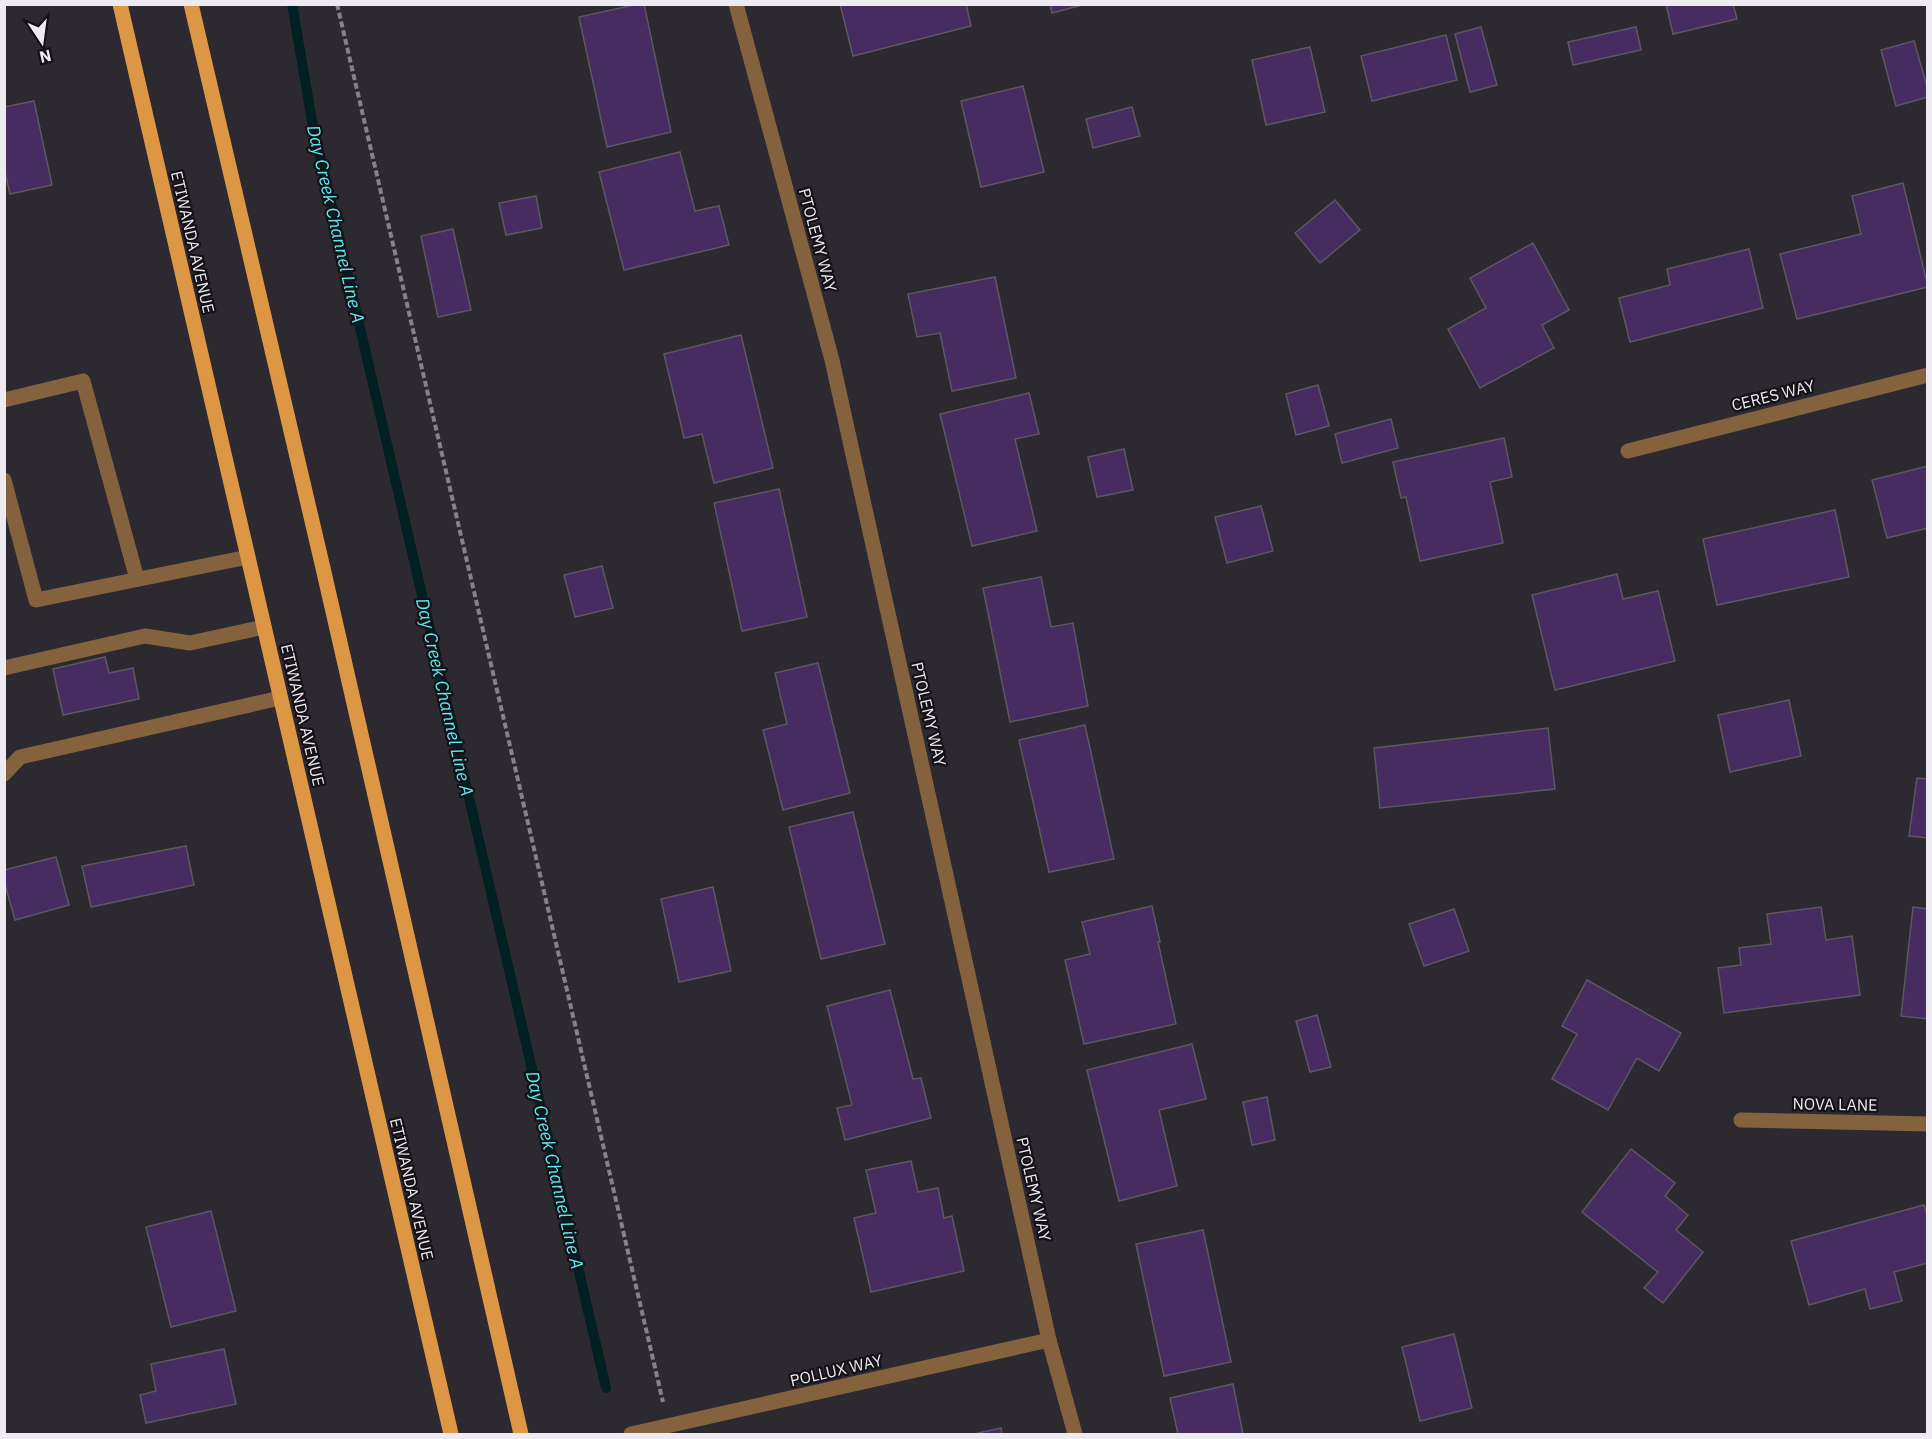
<svg xmlns="http://www.w3.org/2000/svg" width="1932" height="1439" viewBox="0 0 1932 1439" font-family="'IBM Plex Sans',sans-serif">
	<style>
		.lines { fill: none; stroke-linecap: round; stroke-linejoin: round }
		.stream { stroke: #012023; stroke-width: 10 }
		.building { fill: #462c60; stroke: #5c5861; stroke-width: 1.5 }
		.path { stroke: #858289; stroke-width: 4; stroke-dasharray: 6 3; stroke-linecap: butt }
		.service { stroke: #84623d; stroke-width: 15 }
		.minor { stroke: #84623d; stroke-width: 15 }
		.primary { stroke: #dd9643; stroke-width: 15 }
		.labels { text-anchor: middle; dominant-baseline: central; stroke-width: 4.5; stroke-linejoin: round; paint-order: stroke }
		.street-label { font-size: 16px; fill: #edebf1; stroke: #141216 }
		.water-label { font-size: 18px; font-style: italic; fill: #5beaf5; stroke: #141216 }
	</style>
	<rect width="100%" height="100%" fill="#2c2931"/>
	<g class="lines">
		<!-- stream -->
		<polyline class="stream" points="292,4 312,121 606,1388"/>
	</g>
	<!-- building -->
	<g class="building">
		<polygon points="638,4 644,4 671,132 607,147 579,17"/>
		<polygon points="840,4 966,4 971,26 853,56"/>
		<polygon points="1050,4 1086,4 1052,13"/>
		<polygon points="1666,4 1733,4 1737,19 1673,34"/>
		<polygon points="1481,27 1497,85 1470,92 1455,34"/>
		<polygon points="1636,27 1641,50 1573,65 1568,42"/>
		<polygon points="1446,35 1457,80 1372,101 1361,56"/>
		<polygon points="1914,41 1928,90 1928,97 1896,106 1881,50"/>
		<polygon points="1310,47 1325,112 1266,125 1252,60"/>
		<polygon points="1023,86 1044,172 981,187 961,101"/>
		<polygon points="34,101 52,185 10,194 4,168 4,107"/>
		<polygon points="1132,107 1140,136 1093,148 1086,119"/>
		<polygon points="680,152 695,211 719,206 729,245 624,270 599,172"/>
		<polygon points="1903,183 1928,287 1797,319 1780,254 1861,234 1852,196"/>
		<polygon points="536,196 542,228 506,235 499,203"/>
		<polygon points="1335,200 1360,230 1320,263 1295,233"/>
		<polygon points="453,229 471,310 438,317 421,236"/>
		<polygon points="1533,243 1569,310 1542,325 1554,348 1480,388 1448,329 1486,308 1470,278"/>
		<polygon points="1749,249 1763,308 1630,342 1619,298 1670,285 1667,269"/>
		<polygon points="995,277 1016,378 952,391 940,333 917,337 908,294"/>
		<polygon points="741,335 773,468 714,483 702,434 684,438 664,354"/>
		<polygon points="1318,385 1329,426 1296,435 1286,394"/>
		<polygon points="1029,393 1039,434 1015,439 1037,531 972,546 940,414"/>
		<polygon points="1391,419 1398,448 1342,463 1335,434"/>
		<polygon points="1504,438 1512,477 1490,482 1503,543 1420,561 1406,497 1401,498 1393,462"/>
		<polygon points="1124,449 1133,490 1097,497 1088,457"/>
		<polygon points="1928,466 1928,528 1887,538 1872,480"/>
		<polygon points="779,489 807,617 742,631 714,503"/>
		<polygon points="1261,506 1273,551 1227,563 1215,517"/>
		<polygon points="1835,510 1849,577 1717,605 1703,539"/>
		<polygon points="602,566 613,608 575,617 564,575"/>
		<polygon points="1617,574 1623,599 1658,591 1675,661 1555,690 1532,595"/>
		<polygon points="1041,577 1051,627 1073,623 1088,706 1010,722 983,588"/>
		<polygon points="105,657 109,673 133,668 139,699 63,715 53,669"/>
		<polygon points="818,663 850,793 783,810 763,730 787,724 775,673"/>
		<polygon points="1789,700 1801,756 1730,772 1718,715"/>
		<polygon points="1085,725 1114,859 1049,872 1019,740"/>
		<polygon points="1548,728 1555,789 1380,808 1374,748"/>
		<polygon points="1917,778 1928,779 1928,838 1909,836"/>
		<polygon points="853,812 885,944 821,959 789,827"/>
		<polygon points="186,846 194,885 91,907 82,866"/>
		<polygon points="56,857 69,905 15,920 4,881 4,870"/>
		<polygon points="713,887 731,971 679,982 661,899"/>
		<polygon points="1152,906 1160,942 1158,942 1176,1024 1084,1044 1065,960 1090,954 1082,922"/>
		<polygon points="1821,907 1826,940 1852,936 1860,995 1724,1013 1718,968 1741,965 1739,948 1771,944 1767,914"/>
		<polygon points="1913,907 1928,909 1928,1019 1901,1016"/>
		<polygon points="1454,909 1469,951 1424,966 1409,924"/>
		<polygon points="1587,980 1681,1033 1659,1071 1637,1058 1608,1110 1552,1079 1577,1034 1562,1026"/>
		<polygon points="890,990 913,1079 921,1078 931,1118 845,1140 837,1108 852,1105 827,1006"/>
		<polygon points="1317,1015 1331,1067 1310,1072 1296,1021"/>
		<polygon points="1192,1044 1206,1099 1159,1110 1177,1186 1119,1201 1087,1070"/>
		<polygon points="1267,1097 1275,1140 1252,1145 1243,1102"/>
		<polygon points="1631,1149 1675,1183 1665,1196 1688,1215 1676,1230 1703,1252 1663,1303 1644,1288 1658,1272 1582,1212"/>
		<polygon points="911,1161 918,1192 938,1188 944,1218 952,1216 964,1271 871,1292 854,1218 876,1213 866,1170"/>
		<polygon points="1924,1205 1928,1218 1928,1263 1894,1272 1902,1301 1870,1309 1865,1289 1809,1305 1791,1241"/>
		<polygon points="211,1211 236,1311 171,1327 146,1227"/>
		<polygon points="1203,1230 1231,1362 1164,1376 1136,1244"/>
		<polygon points="1454,1334 1472,1408 1420,1421 1402,1347"/>
		<polygon points="224,1349 236,1404 146,1423 140,1395 156,1391 151,1364"/>
		<polygon points="1233,1384 1243,1434 1178,1434 1170,1398"/>
		<polygon points="1001,1428 1002,1434 974,1434"/>
	</g>
	<g class="lines">
		<!-- path -->
		<polyline class="path" points="337,4 663,1402"/>
		<!-- service -->
		<g class="service">
			<polyline points="4,400 83,381 137,579"/>
			<polyline points="4,480 36,600 248,557"/>
			<polyline points="4,668 145,636 190,643 264,627"/>
			<polyline points="4,774 20,757 280,698"/>
		</g>
		<!-- minor -->
		<g class="minor">
			<polyline points="736,4 832,360 1049,1340 1075,1434"/>
			<polyline points="1628,451 1928,375"/>
			<polyline points="1741,1120 1928,1124"/>
			<polyline points="631,1434 1049,1340"/>
		</g>
		<!-- primary -->
		<g class="primary">
			<polyline points="120,4 451,1434"/>
			<polyline points="191,4 323,568 521,1434"/>
		</g>
	</g>
	<g class="labels">
		<!-- street labels -->
		<g class="street-label">
			<text transform="translate(818 240) rotate(75)">PTOLEMY WAY</text>
			<text transform="translate(193 242) rotate(77)">ETIWANDA AVENUE</text>
			<text transform="translate(1773 395) rotate(-14)">CERES WAY</text>
			<text transform="translate(929 714) rotate(77)">PTOLEMY WAY</text>
			<text transform="translate(303 715) rotate(77)">ETIWANDA AVENUE</text>
			<text transform="translate(1835 1104) rotate(1)">NOVA LANE</text>
			<text transform="translate(412 1189) rotate(77)">ETIWANDA AVENUE</text>
			<text transform="translate(1034 1189) rotate(77)">PTOLEMY WAY</text>
			<text transform="translate(836 1370) rotate(-13)">POLLUX WAY</text>
		</g>
		<!-- water labels -->
		<g class="water-label">
			<text transform="translate(336 224) rotate(77)">Day Creek Channel Line A</text>
			<text transform="translate(445 697) rotate(77)">Day Creek Channel Line A</text>
			<text transform="translate(555 1170) rotate(77)">Day Creek Channel Line A</text>
		</g>
	</g>
	<!-- border -->
	<rect width="1932" height="1439" fill="none" stroke="#edebf1" stroke-width="12"/>
	<!-- north arrow -->
	<g transform="translate(42 42) rotate(167)" stroke="#141216" stroke-width="4.5" paint-order="stroke">
	<path d="M0-4.5L10 22L0 15L-10 22Z" fill="#edebf1"/>
	<text y="-9" font-size="16" font-weight="bold" text-anchor="middle" fill="#edebf1">N</text>
	</g>
</svg>
